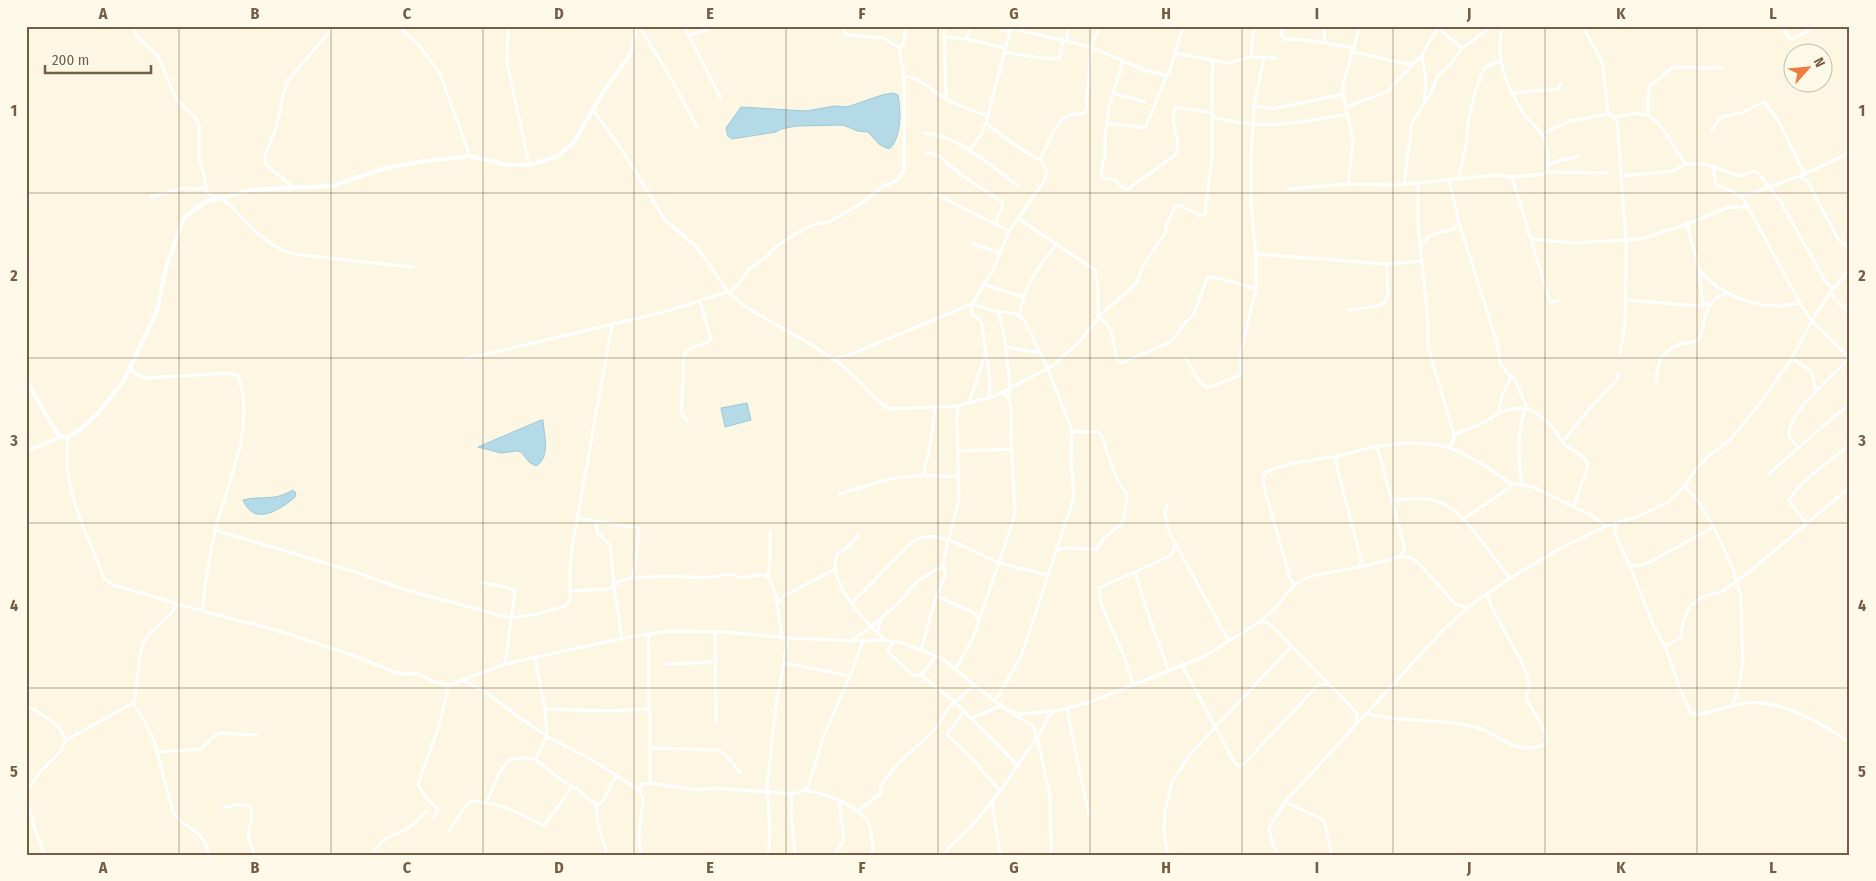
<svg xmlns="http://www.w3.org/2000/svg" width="1876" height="881" viewBox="0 0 1876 881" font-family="'Fira Sans Condensed',sans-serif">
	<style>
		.water { fill: #b5dae7; stroke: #9bc8d9 }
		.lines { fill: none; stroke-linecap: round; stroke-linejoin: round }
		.minor { stroke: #fff; stroke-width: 3 }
		.tertiary { stroke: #fff; stroke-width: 4 }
		.grid { fill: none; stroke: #755e47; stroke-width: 1; stroke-opacity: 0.55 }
		.neatline { fill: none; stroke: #755e47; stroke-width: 2 }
		.grid-label { font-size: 16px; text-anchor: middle; font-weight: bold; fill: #755e47 }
	</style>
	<rect width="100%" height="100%" fill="#fdf6e2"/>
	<!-- water -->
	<g class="water">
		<path d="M893,93L898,95C901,111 902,138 889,149L880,145L868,132L858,131L843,125L796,126L781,129L776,132L732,139L728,136L726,128L741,107L806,111L835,106L847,107L882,95Z"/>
		<polygon points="747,403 751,420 725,427 721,408"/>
		<path d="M541,420H543C544,435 551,457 536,466L529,462L521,452L516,451L501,453L478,447Z"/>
		<path d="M293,490L296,493L295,497C280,510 254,527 243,500C263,495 272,502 293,490Z"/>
	</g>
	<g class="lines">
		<!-- minor -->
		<g class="minor">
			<polyline points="132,26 138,37 157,55 161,62 173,93 179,102 196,118 199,125 199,160 203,172 207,192 212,196 220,197 231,206 255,231 270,243 284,251 300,255 412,267"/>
			<polyline points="398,26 420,46 440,74 470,156"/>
			<polyline points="508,26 507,63 529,165"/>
			<polyline points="639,26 672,80 697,127"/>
			<polyline points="684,26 721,99"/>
			<polyline points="841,26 847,35 884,38 899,48 903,45 906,26"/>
			<polyline points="944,26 946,99"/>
			<polyline points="991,26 1010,31"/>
			<polyline points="1281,26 1282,36 1285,39 1306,40 1355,48"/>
			<polyline points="1583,26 1602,62 1608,110 1609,114 1617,121 1626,240 1626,270 1625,326 1620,353"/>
			<polyline points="1782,26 1790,40 1817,26"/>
			<polyline points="1011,28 1091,47 1144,70 1165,75 1169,73 1183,26"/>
			<polyline points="1438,28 1462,48"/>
			<polyline points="1281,30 1294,26"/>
			<polyline points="689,35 719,26"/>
			<polyline points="945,37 967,39 1005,48"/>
			<polyline points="967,39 970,26"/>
			<polyline points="1067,40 1067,26"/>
			<polyline points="1324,42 1325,26"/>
			<polyline points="1004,52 1039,58 1059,59 1063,40"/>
			<polyline points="1354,52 1412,65"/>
			<polyline points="1175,53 1228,63 1251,57 1276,58"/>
			<polyline points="1251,57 1254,26"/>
			<path d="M1123,61L1109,107L1105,136V153L1101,174L1103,178L1114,180L1125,189H1128L1175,155C1184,142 1167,123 1176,107L1213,113"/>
			<path d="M904,76C929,81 929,91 948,100C960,107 974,111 988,116"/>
			<polyline points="1113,93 1145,102"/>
			<polyline points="1512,93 1556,89 1559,88 1561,83"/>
			<polyline points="1424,103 1426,82 1422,55 1439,26"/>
			<polyline points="1254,106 1273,109 1343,94"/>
			<polyline points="1346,107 1387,92 1422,55"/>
			<path d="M593,110L622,150L665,220L697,247L728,292L749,309L812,345L838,362L861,383L877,400L889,409L958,406L995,396L1054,365L1080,341L1098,318C1114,323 1113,345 1117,359L1122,363L1172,341L1183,325L1194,314L1207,278L1214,277L1256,289"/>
			<path d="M1648,115V96L1650,85C1656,82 1668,70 1673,68C1688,65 1704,71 1722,67"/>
			<path d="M1213,117C1261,131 1300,123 1348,114"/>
			<path d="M1614,117C1624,116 1633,112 1642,114C1663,117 1673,151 1686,164H1705L1739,176L1754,171L1758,173L1781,202L1825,281L1833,289"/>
			<polyline points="986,123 1012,143 1041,161"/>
			<polyline points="1107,123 1145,128 1167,75"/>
			<polyline points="1711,131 1721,117 1741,113 1764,102 1779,122 1805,175"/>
			<path d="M924,133C960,136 989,165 1017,185"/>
			<polyline points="1542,134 1570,121 1609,114"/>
			<polyline points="969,151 982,133 986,123 1011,27"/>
			<polyline points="926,152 938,155 960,174 1002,202 1003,205 995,224"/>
			<polyline points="1547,164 1579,156"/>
			<polyline points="1713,167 1716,185 1742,196 1800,303 1811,320 1850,358"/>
			<polyline points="1547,172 1608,173"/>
			<polyline points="1621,176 1673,171 1686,164"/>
			<polyline points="1512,177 1549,299 1551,302 1559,301"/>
			<polyline points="1800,177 1806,180 1810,186 1838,239 1850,249"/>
			<polyline points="1459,179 1466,144 1469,117 1476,89 1484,68 1491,64 1500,62"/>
			<polyline points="1348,184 1353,140 1343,94 1343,84 1360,26"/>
			<polyline points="1404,184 1412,123 1431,93 1437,77 1452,62 1462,48 1493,26"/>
			<polyline points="1418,184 1418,224 1428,322 1428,347 1454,435"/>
			<polyline points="293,187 266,165 265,155 276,128 284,91 289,79 330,31 332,26"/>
			<path d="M1288,189L1348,184L1396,185L1495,175L1512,177L1544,174L1547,172C1549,162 1547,143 1542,134C1537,127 1529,121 1524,114C1506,87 1495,58 1502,26"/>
			<polyline points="933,193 1009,231"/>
			<path d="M1741,194C1753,195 1763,189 1775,185C1801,176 1825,166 1850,152"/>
			<polyline points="151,197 183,188 206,189"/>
			<polyline points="1018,218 1095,270 1098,289 1098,317"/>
			<polyline points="1687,224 1699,269 1703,305"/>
			<polyline points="1532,239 1574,243 1641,239 1687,224 1729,207 1747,207"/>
			<polyline points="972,243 999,253"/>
			<polyline points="1421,245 1430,235 1454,229 1458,222"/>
			<polyline points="1256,254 1386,264 1422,261"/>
			<path d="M1699,269C1716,292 1747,305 1776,306C1784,306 1792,303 1800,303"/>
			<polyline points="983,284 1023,297"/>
			<polyline points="1830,293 1850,314"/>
			<polyline points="1626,300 1699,306 1710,304"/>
			<polyline points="972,304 999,312 1006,347 1040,353"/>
			<path d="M971,305L972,314L981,321L982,324C984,349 992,373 989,398"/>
			<path d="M1349,310C1394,304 1389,308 1386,264"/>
			<path d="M1019,316C1026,280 1037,271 1057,243"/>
			<polyline points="1098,317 1136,284 1144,264 1166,232 1166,226 1175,207 1179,205 1201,216 1205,214 1212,155 1212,74 1213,60"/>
			<polyline points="1006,347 1010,388 1008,397"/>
			<polyline points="1792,358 1812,372 1816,391"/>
			<polyline points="465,359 664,312 731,291 739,284 749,269 764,259 778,245 797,233 815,224 829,222 860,204 882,187 896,181 904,170 904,76 899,48"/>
			<path d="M833,359L849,355L972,304L994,268L1009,231L1045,180L1047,171L1041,161V157C1046,148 1058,119 1067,116C1074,113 1080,116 1086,111L1091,47L1100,26"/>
			<polyline points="1186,359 1200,382 1207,388 1241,375 1241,351 1256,289 1256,254 1251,205 1251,160 1254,106 1264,58"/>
			<path d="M131,367L133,373L145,378L231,373L238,376L240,381C254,432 227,483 215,531C209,557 205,584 202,611"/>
			<path d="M1510,375L1516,381L1526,406C1517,427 1518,461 1522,484"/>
			<path d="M1656,381C1658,359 1663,348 1686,343C1692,342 1696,342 1700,337C1706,317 1704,301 1727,293"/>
			<polyline points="969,403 985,355"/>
			<path d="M1498,413C1523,403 1537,409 1554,429C1558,434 1561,441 1565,445C1574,452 1585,454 1588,466L1574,506"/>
			<path d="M688,422L681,412L684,356C689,343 704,348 711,339L700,302"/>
			<path d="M68,437C68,446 66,455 67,464C70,503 90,542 104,578L113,585L202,611L273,629L355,656L392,671L403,674L417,673L433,682L449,685L505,664L629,637L670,631L725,632L787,638L863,641L884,640L903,643L943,659L974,685L1009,711L1020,714L1056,711L1090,702L1203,657L1261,621L1276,607L1294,585L1311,576L1370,565L1401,556L1408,557L1415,560L1428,573L1454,603L1467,608"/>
			<polyline points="1563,441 1591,407 1617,380 1618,374"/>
			<polyline points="1377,446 1405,549 1401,556"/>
			<polyline points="1448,447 1452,444 1455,434 1481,424 1498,414 1502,396 1511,377 1500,364 1497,343 1458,219 1449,180"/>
			<path d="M1798,447C1795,444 1790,440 1789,435C1787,413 1835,374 1849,358"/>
			<polyline points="958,451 1012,449"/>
			<polyline points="26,453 34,448 61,437"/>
			<polyline points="1338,457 1335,460 1336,463 1361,560 1358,567"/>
			<polyline points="1769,474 1832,418 1850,405"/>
			<polyline points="923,475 931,440 935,407"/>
			<polyline points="1685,486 1699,503 1714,527 1733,569 1741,597 1743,661 1739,687 1732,706"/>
			<polyline points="839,494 894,478 923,475 960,477"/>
			<path d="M1392,501C1409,498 1430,496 1446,505C1468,518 1493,558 1510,578"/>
			<polyline points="1167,506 1165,513 1169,532 1229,641"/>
			<polyline points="1463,519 1509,488 1512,484"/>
			<polyline points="596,521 597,532 610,545 614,587 622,639"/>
			<path d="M1616,523L1615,532L1618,541L1629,564L1654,627L1665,646L1680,689L1691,713L1698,715C1714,711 1731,705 1747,703C1783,700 1822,723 1850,743"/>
			<path d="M1806,523L1791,504L1789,501C1796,484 1834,457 1850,445"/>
			<polyline points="215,530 356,572 403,589 495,614 512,618 537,614 565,606 568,603 570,598 570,566 573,542 612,325"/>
			<path d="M859,534L848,547L838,553C825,580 865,622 884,639"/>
			<polyline points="1058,550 1068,548 1097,549 1103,539 1120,525 1124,519 1127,495 1117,480 1101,435 1098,432 1072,432"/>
			<polyline points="1629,564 1638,566 1648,563 1714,527"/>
			<polyline points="1135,572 1150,620 1169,671"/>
			<polyline points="767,577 770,562 770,531"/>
			<polyline points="632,578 668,576 706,578 730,574 742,578 756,575 765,575 770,580 776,595 782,638"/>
			<polyline points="481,582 512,589 515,591 505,664"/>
			<polyline points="1294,585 1290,578 1265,491 1263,480 1264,473 1273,469 1293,463 1338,456 1377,446 1406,443 1431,444 1447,447 1462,453 1489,468 1508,482 1533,487 1591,515 1606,526"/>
			<polyline points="570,591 610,589 620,581 632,578 636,562 639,528 577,518"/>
			<polyline points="936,596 973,612 979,619"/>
			<polyline points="778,603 784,596 835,569"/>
			<path d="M852,603L912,542C940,525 973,554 1000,563C1015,567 1031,571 1046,575L1049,573"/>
			<polyline points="1262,621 1268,623 1273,627 1352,708 1357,714 1357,724"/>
			<polyline points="715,631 716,723"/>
			<polyline points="877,633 881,619"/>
			<polyline points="648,635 649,709"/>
			<polyline points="852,640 871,627 896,605 920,579 940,568 944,568 943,562 959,499 957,419 958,406"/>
			<polyline points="894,641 888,650 889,653 913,675 921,675 936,656"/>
			<polyline points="1665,646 1680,638 1684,618 1691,605 1703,597 1723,591 1748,573 1850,487"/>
			<polyline points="921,650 936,596 945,577 944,568"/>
			<polyline points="535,658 545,709 547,735"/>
			<polyline points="784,663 850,676"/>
			<polyline points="667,664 714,662"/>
			<polyline points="1183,667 1231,756 1237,765 1240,766 1244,764 1318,685 1327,684"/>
			<polyline points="956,668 973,638 1013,521 1015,509 1011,437 1011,407 1008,397 1003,393"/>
			<polyline points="921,675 955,702 1018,766"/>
			<polyline points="465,681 490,695 517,716 550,738 592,760 639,790 643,800 639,835 641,855"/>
			<path d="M1133,685C1129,672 1126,659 1120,647C1114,631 1098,606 1099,588L1170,556L1173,551L1175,543"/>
			<path d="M996,700L1022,654L1074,497L1071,462L1072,432L1070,425L1048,369L1024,320C1017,313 1009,312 999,312"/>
			<path d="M133,703L143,718L154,741L173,812C185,831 204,827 209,855"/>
			<path d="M26,705C42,714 59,722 66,740L61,751L40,772L26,793"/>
			<polyline points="545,709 607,711 649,709 650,711 650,783"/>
			<polyline points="1067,709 1089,816"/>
			<polyline points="964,712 948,733 948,736 966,752 1000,791"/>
			<path d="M1368,714C1403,723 1440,718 1475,727C1504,735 1512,757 1546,744C1548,729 1532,712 1526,698C1526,694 1529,691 1529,687C1530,664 1493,621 1487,593"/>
			<polyline points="1015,715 1033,726 1037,736 1050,797 1051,855"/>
			<polyline points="972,718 1002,705"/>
			<polyline points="66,740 133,703 135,700 140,654 143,643 152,631 169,616 177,604"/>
			<polyline points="651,748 716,750 723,753 741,773"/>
			<polyline points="157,752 201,749 216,735 220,733 257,735"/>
			<path d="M535,759C547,769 558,779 572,786"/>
			<polyline points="639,790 642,784 650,783 697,790 714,788 792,794"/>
			<path d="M806,790C825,794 863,806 870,827C873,836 872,846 873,855"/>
			<polyline points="26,797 35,830 45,855"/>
			<polyline points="992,801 1000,855"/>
			<polyline points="1285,802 1324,820 1332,855"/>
			<polyline points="486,803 500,772 509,760 523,758 535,759 541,749 545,739 549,738"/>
			<polyline points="596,804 598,825 607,855"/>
			<polyline points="223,808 238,804 250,806 252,814 248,838 255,855"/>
			<polyline points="857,812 881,793 880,786 895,767 936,728 950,706 974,685"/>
			<polyline points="434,818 437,812 437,808 427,799 418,784 439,726 449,685"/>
			<polyline points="449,831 467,804 471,801 495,804 512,810 544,826 571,788 577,788 588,799 599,805 603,801 616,776"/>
			<polyline points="371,855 383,840 405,830 416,822 426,812"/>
			<polyline points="768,855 770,833 767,787 777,699 784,663 787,638"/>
			<polyline points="795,855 791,814 792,794 804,791 808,787 824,735 850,676 863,641"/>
			<polyline points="835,855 844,840 839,801"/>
			<polyline points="944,855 948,848 970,828 1000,791 1041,731 1047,719 1054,712"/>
			<polyline points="1168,855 1164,832 1165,812 1172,782 1191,753 1291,647"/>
			<polyline points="1277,855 1271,839 1269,828 1285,802 1442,631 1467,608 1510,578 1561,548 1606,526 1639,516 1668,502 1685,486 1695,470 1706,458 1730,440 1758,406 1792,358 1816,313 1833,289 1850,270"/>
		</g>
		<!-- tertiary -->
		<polyline class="tertiary" points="26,381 57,433 61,437 68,437 81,429 99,412 123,382 157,311 166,268 183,220 188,214 206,202 251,190 331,186 386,168 426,161 470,156 508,165 529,165 558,156 574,142 603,92 628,58 632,50 636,26"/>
	</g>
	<!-- grid -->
	<path class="grid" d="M179,26V855M331,26V855M483,26V855M634,26V855M786,26V855M938,26V855M1090,26V855M1242,26V855M1393,26V855M1545,26V855M1697,26V855M26,193H1850M26,358H1850M26,523H1850M26,688H1850"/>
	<!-- border -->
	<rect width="1876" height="881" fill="none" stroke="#fff9e9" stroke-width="55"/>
	<!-- north arrow -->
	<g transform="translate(1808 68) rotate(63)"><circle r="24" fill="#fff9e9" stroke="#c8bba8"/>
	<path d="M0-4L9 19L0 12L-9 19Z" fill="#ec7d41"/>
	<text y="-8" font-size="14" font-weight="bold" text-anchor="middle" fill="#755e47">N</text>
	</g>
	<!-- scale -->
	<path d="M45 65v8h106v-8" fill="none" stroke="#755e47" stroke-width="2.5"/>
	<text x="52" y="65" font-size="15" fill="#755e47" stroke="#fff9e9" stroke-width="4" paint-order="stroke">200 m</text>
	<rect x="28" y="28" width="1820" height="826" class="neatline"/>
	<g class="grid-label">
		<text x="103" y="19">A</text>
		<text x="255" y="19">B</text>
		<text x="407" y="19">C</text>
		<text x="559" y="19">D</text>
		<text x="710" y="19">E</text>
		<text x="862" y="19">F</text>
		<text x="1014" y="19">G</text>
		<text x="1166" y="19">H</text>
		<text x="1317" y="19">I</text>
		<text x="1469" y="19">J</text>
		<text x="1621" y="19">K</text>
		<text x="1773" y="19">L</text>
		<text x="14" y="116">1</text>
		<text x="1862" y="116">1</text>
		<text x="14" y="281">2</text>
		<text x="1862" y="281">2</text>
		<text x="14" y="446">3</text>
		<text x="1862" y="446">3</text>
		<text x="14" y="611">4</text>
		<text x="1862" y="611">4</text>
		<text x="14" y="777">5</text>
		<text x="1862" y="777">5</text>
		<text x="103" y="873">A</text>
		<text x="255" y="873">B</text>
		<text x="407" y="873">C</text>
		<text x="559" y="873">D</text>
		<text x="710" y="873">E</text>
		<text x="862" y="873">F</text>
		<text x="1014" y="873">G</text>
		<text x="1166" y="873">H</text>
		<text x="1317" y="873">I</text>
		<text x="1469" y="873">J</text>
		<text x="1621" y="873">K</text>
		<text x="1773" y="873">L</text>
	</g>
</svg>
